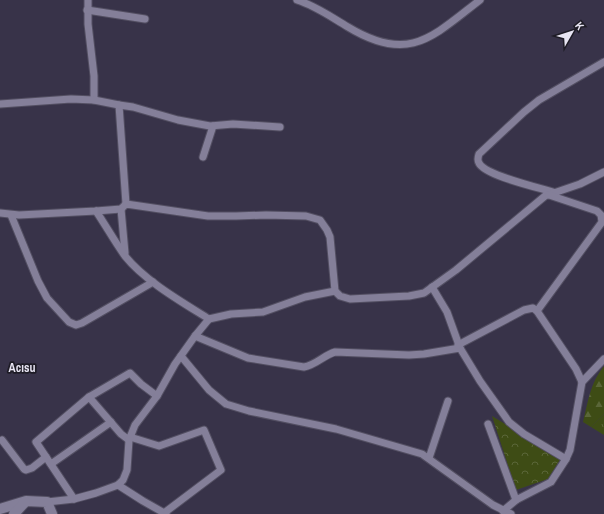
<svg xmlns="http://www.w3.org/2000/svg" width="604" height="514" viewBox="0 0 604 514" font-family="'Archivo Narrow',sans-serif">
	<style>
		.grass { fill: url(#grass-tufts) }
		.forest { fill: url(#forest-firs) }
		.park { fill: url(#park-crowns) }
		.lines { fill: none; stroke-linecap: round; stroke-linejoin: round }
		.street-casing { stroke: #534f62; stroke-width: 9 }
		.secondary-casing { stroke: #534f62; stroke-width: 12 }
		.street { stroke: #847f99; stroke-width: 7 }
		.secondary { stroke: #847f99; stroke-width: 10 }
		.labels { text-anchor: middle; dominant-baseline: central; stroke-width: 3.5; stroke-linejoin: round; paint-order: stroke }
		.quarter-label { font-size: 12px; font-weight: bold; fill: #e7e4f2; stroke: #1e1c26 }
	</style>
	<defs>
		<pattern id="grass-tufts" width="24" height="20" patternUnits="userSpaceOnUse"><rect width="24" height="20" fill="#3e4c15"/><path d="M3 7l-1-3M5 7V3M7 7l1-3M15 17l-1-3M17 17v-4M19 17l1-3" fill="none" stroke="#5a6638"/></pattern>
		<pattern id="forest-firs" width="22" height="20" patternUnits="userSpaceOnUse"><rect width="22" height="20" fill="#3e4c15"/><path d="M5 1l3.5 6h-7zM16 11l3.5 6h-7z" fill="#5a6638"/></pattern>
		<pattern id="park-crowns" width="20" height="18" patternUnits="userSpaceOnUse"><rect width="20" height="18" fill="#3e4c15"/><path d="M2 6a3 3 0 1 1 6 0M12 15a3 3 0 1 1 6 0" fill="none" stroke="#5a6638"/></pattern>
	</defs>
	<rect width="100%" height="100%" fill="#383349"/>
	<!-- grass -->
	<polygon class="grass" points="604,414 604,435 591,427"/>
	<!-- forest -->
	<path class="forest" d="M604,366V414L591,427L583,422C588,402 590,383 604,366Z"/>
	<!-- park -->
	<polygon class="park" points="492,416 561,458 548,479 516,490"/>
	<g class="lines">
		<defs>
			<g id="street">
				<polyline points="88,0 88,24 94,76 94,100"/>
				<path d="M297,0C316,6 331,17 348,27C409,64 432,37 480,0"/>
				<polyline points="87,10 145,19"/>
				<polyline points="0,104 71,99 94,100 119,105 126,204"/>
				<polyline points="119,105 133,107 178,120 210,126 233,124 280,127"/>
				<polyline points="203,157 213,126"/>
				<path d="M556,193C541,188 485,176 479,163C477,160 478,157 479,154L524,112L539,100L604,62"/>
				<polyline points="121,209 125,253"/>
				<polyline points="0,213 19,215 96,211 121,209 126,204 208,216 236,216 266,215 306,216 320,220 327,230 330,237 335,291 340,296 350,299 409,296 424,293 456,270 545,196 580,184 604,172"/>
				<polyline points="11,215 38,281 47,298 69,322 76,325 82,323 153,282"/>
				<polyline points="432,287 447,312 460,348"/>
				<polyline points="537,311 602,222 601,215 597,211 549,195"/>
				<polyline points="209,319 231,314 263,312 305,297 335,291"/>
				<path d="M195,336L248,358L304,367C316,365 324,355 335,352L409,355L424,354L460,348L480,381L509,422L524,434L566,459"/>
				<polyline points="458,345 524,310 533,308 537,311 576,369 582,382"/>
				<polyline points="181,356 209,390 226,404 249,411 336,429 422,454 493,505 511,514"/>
				<polyline points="89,397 130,373 141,384 157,396"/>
				<polyline points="488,424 516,500"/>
				<polyline points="130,437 159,446 204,430 221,470 164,513"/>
				<polyline points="2,440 24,469 26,470 32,468 46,457"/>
				<polyline points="429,458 448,401"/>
				<polyline points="51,464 111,422"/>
				<polyline points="118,485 143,501 166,514"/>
				<polyline points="74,499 36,442 89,397 121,434 129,440"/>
				<path d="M47,502L74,499L96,493L118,485L123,480L127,470L129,440L135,425L157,396L175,364L195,336L209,319C182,302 145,281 125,256C115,242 106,226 96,211"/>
				<polyline points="503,511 516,500 551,482 566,459 570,450 582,382 604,359"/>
			</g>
			<g id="secondary">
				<polyline points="0,509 26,501 47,502 52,514"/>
				<polyline points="14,514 25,502"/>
			</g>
		</defs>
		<!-- street casing -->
		<use href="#street" class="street-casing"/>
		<!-- secondary casing -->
		<use href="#secondary" class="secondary-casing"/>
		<!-- street -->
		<use href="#street" class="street"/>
		<!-- secondary -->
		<use href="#secondary" class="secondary"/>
	</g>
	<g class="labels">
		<!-- quarter labels -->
		<g class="quarter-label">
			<text x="22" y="368">Acısu</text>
		</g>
	</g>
	<!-- north arrow -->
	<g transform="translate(572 32) rotate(51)" stroke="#1e1c26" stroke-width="3" paint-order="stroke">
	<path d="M0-3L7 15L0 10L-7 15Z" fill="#e7e4f2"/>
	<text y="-6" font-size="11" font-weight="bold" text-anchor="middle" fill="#e7e4f2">K</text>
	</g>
</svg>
